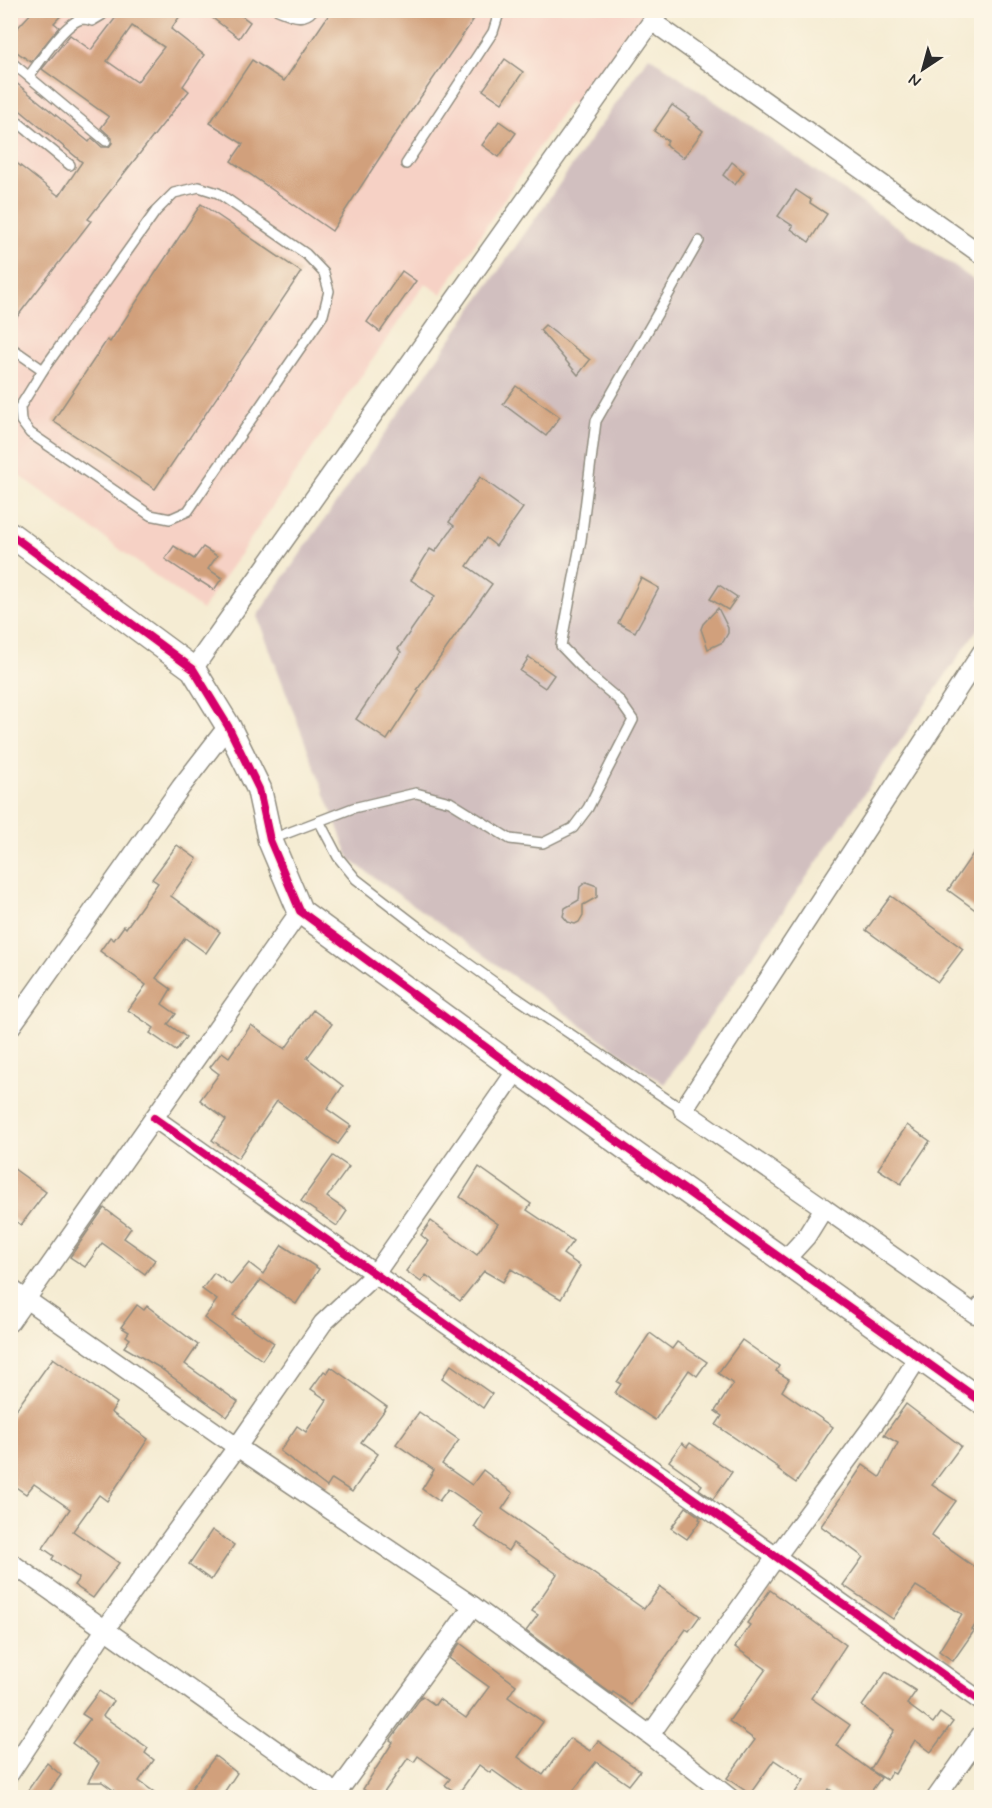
<svg xmlns="http://www.w3.org/2000/svg" width="992" height="1808" viewBox="0 0 992 1808" font-family="Mynerve,sans-serif">
	<style>
		.built { fill: #f6d1c5 }
		.industrial { fill: #d1bfbf }
		.building { fill: #d1a07c; fill-rule: evenodd }
		.lines { fill: none; stroke-linecap: round; stroke-linejoin: round }
		.lane-casing { stroke: #908c7f; stroke-width: 12 }
		.street-casing { stroke: #908c7f; stroke-width: 21 }
		.secondary-casing { stroke: #908c7f; stroke-width: 27 }
		.lane { stroke: #fff; stroke-width: 9 }
		.street { stroke: #fff; stroke-width: 18 }
		.secondary { stroke: #fff; stroke-width: 24 }
		.cycleway-casing { stroke: #fcf5e5; stroke-width: 11 }
		.cycleway { stroke: #d6006c; stroke-width: 8 }
	</style>
	<rect width="100%" height="100%" fill="#fcf5e5"/>
	<filter id="ink" filterUnits="userSpaceOnUse"><feTurbulence type="fractalNoise" baseFrequency=".0167" numOctaves="2"/><feDisplacementMap in="SourceGraphic" scale="12" xChannelSelector="R" yChannelSelector="G"/><feConvolveMatrix kernelMatrix="1 2 1 2 8 2 1 2 1" color-interpolation-filters="sRGB"/></filter>
	<filter id="wash" filterUnits="userSpaceOnUse"><feTurbulence type="fractalNoise" baseFrequency=".008" numOctaves="4" result="noise"/><feDisplacementMap in="SourceGraphic" scale="24" xChannelSelector="R" yChannelSelector="G"/><feGaussianBlur stdDeviation="1.35" result="paint"/><feColorMatrix in="noise" values="0 0 0 0 0 0 0 0 0 0 0 0 0 0 0 0 0 1.4 0 .05"/><feComposite in="paint" operator="in"/></filter>
	<g filter="url(#wash)">
		<rect width="100%" height="100%" fill="#f5ecd3"/>
		<!-- built -->
		<polygon class="built" points="11,11 649,11 582,110 569,102 441,294 425,283 202,610 11,469"/>
		<!-- industrial -->
		<polygon class="industrial" points="649,56 981,285 981,624 664,1084 350,860 257,616"/>
		<g id="blocks">
			<!-- building -->
			<g class="building">
				<polygon points="34,10 66,10 54,23 59,27 31,62 10,47 10,36"/>
				<path d="M112,10H184L171,29L204,55L183,86L189,91L88,219L91,221L10,326V158L59,196L82,162L10,102V78L89,142L92,138L102,147H109L112,143V138L101,128L109,117L42,69L70,35L91,50L117,16ZM132,26L164,47L137,82L107,61Z"/>
				<polygon points="202,10 246,10 242,16 250,22 239,38"/>
				<polygon points="332,10 480,10 386,148 332,231 231,161 243,144 210,123 252,60 284,81"/>
				<polygon points="505,59 523,72 502,103 483,90"/>
				<polygon points="672,105 689,117 688,119 703,131 683,158 666,145 668,141 654,131"/>
				<polygon points="499,121 516,133 499,157 482,145"/>
				<polygon points="732,162 744,172 735,185 723,175"/>
				<polygon points="796,190 811,200 810,203 827,214 809,242 791,229 793,226 778,216"/>
				<polygon points="201,204 301,272 155,489 53,421 107,340 110,342"/>
				<polygon points="402,271 416,281 380,332 367,322"/>
				<polygon points="545,325 590,360 578,375 540,330"/>
				<polygon points="516,386 560,417 546,436 503,404"/>
				<polygon points="480,477 523,508 496,546 486,538 467,566 492,584 417,690 419,691 387,740 356,719 401,652 398,649 435,596 411,580 430,549 435,552 454,526 449,522"/>
				<polygon points="174,546 194,559 203,547 217,556 208,569 222,578 214,590 200,581 199,582 165,559"/>
				<polygon points="641,578 659,588 635,632 618,623"/>
				<polygon points="719,585 737,597 728,610 710,599"/>
				<polygon points="718,608 728,628 728,633 723,642 708,649 701,629 703,624"/>
				<polygon points="529,657 554,675 545,688 520,671"/>
				<polygon points="981,842 981,914 948,890"/>
				<polygon points="177,845 197,859 171,896 220,932 206,953 185,938 156,978 171,989 162,1004 176,1014 168,1024 186,1037 176,1051 150,1033 154,1028 128,1010 146,985 100,951 110,937 114,940 124,926 126,928 158,883 152,879"/>
				<polygon points="586,882 597,886 597,897 583,905 583,915 579,922 575,924 568,922 563,916 565,908 579,900 580,887"/>
				<polygon points="891,896 963,949 938,982 866,930"/>
				<polygon points="313,1010 332,1024 307,1058 343,1086 327,1109 351,1126 338,1144 277,1101 238,1158 212,1140 226,1120 200,1100 219,1074 210,1067 222,1052 229,1057 251,1025 285,1049"/>
				<polygon points="907,1125 930,1141 901,1184 878,1169"/>
				<polygon points="333,1156 349,1167 327,1197 347,1211 337,1226 301,1201"/>
				<polygon points="10,1166 46,1192 21,1225 10,1217"/>
				<polygon points="479,1167 531,1204 527,1210 573,1241 563,1254 580,1266 561,1299 511,1269 503,1282 484,1271 460,1301 426,1275 421,1282 406,1271 428,1241 421,1235 431,1221 477,1255 498,1224 460,1197"/>
				<polygon points="104,1208 131,1228 124,1238 155,1260 145,1274 102,1243 85,1267 70,1257"/>
				<polygon points="282,1245 319,1269 296,1304 261,1280 233,1315 274,1343 262,1360 204,1318 217,1300 202,1289 214,1273 231,1285 249,1263 263,1274"/>
				<polygon points="137,1305 144,1310 147,1306 198,1345 185,1364 238,1402 227,1417 160,1368 124,1347 130,1339 126,1336 129,1332 121,1327"/>
				<polygon points="650,1333 672,1349 677,1342 707,1362 697,1376 689,1370 655,1420 615,1393 621,1384 617,1382"/>
				<polygon points="742,1340 779,1366 776,1371 789,1379 782,1391 833,1427 796,1483 778,1470 779,1468 716,1425 722,1416 715,1411 733,1384 718,1373"/>
				<polygon points="53,1358 117,1403 111,1412 148,1439 107,1501 99,1495 73,1531 119,1563 93,1598 74,1585 79,1578 52,1559 54,1556 43,1548 70,1509 34,1484 26,1494 10,1483 10,1418"/>
				<polygon points="451,1365 492,1394 483,1408 442,1378"/>
				<polygon points="331,1367 387,1407 361,1442 378,1454 352,1492 332,1479 327,1487 280,1451 297,1426 306,1432 327,1400 311,1389 324,1371 327,1373"/>
				<polygon points="906,1404 961,1446 932,1485 956,1501 931,1536 981,1572 981,1616 972,1630 974,1631 953,1661 939,1651 962,1614 916,1586 893,1619 843,1585 863,1557 821,1526 863,1465 880,1477 898,1443 884,1435"/>
				<polygon points="419,1412 459,1440 442,1464 472,1485 483,1470 513,1493 502,1509 644,1609 660,1587 700,1616 689,1631 686,1629 632,1705 613,1692 612,1694 526,1631 538,1615 532,1611 557,1574 513,1543 508,1551 474,1527 483,1513 448,1489 439,1501 422,1489 434,1470 396,1444"/>
				<polygon points="682,1443 687,1447 690,1443 732,1472 713,1499 699,1489 702,1485 669,1461"/>
				<polygon points="686,1507 700,1517 699,1519 701,1520 687,1539 671,1528"/>
				<polygon points="212,1530 234,1545 211,1580 189,1564"/>
				<polygon points="770,1590 846,1645 811,1698 850,1725 836,1745 881,1778 867,1797 841,1797 829,1789 823,1797 792,1797 804,1780 774,1760 750,1794 727,1778 755,1740 729,1721 766,1669 735,1647 750,1625 747,1623"/>
				<polygon points="460,1643 516,1685 508,1697 543,1722 518,1757 543,1775 570,1738 590,1751 598,1741 640,1771 629,1785 596,1762 568,1797 530,1797 492,1770 490,1773 479,1765 458,1794 445,1785 450,1779 418,1756 414,1762 408,1758 381,1797 375,1797 363,1789 393,1742 390,1740 422,1696 435,1705 439,1699 466,1718 489,1687 449,1658"/>
				<polygon points="886,1672 916,1691 907,1704 933,1723 940,1713 953,1722 931,1752 915,1740 895,1774 891,1772 887,1780 870,1770 894,1730 862,1706"/>
				<polygon points="99,1691 113,1701 103,1716 148,1748 145,1753 154,1760 139,1781 161,1797 123,1797 102,1782 88,1782 99,1763 72,1743 90,1719 82,1714"/>
				<polygon points="215,1756 237,1773 221,1797 185,1797"/>
				<polygon points="47,1763 61,1775 45,1797 23,1797"/>
			</g>
		</g>
	</g>
	<g filter="url(#ink)">
		<use href="#blocks" fill-opacity="0" stroke="#908c7f" stroke-width="1.5"/>
		<g class="lines">
			<defs>
				<g id="lane">
					<path d="M278,10C291,15 303,22 313,10"/>
					<polyline points="10,61 106,141"/>
					<path d="M29,76C40,62 65,22 82,19C84,19 90,20 92,21L102,15L105,10"/>
					<polyline points="10,116 70,165"/>
					<polyline points="406,164 493,32 500,10"/>
					<polygon points="199,187 218,193 306,254 324,273 329,291 323,315 188,511 170,519 150,515 30,433 21,421 20,407 43,370 156,211 174,193"/>
					<polyline points="10,347 43,370"/>
					<polyline points="319,821 338,857 356,879 430,936 505,990 683,1110"/>
					<polyline points="272,839 353,808 416,793 450,802 510,839 543,843 573,828 588,808 633,720 619,700 588,674 561,646 581,540 596,421 699,241"/>
				</g>
				<g id="street">
					<polyline points="653,22 982,255"/>
					<polyline points="193,669 660,10"/>
					<polyline points="10,1028 181,787 228,726"/>
					<polyline points="154,1118 982,1702"/>
					<polyline points="824,1208 975,1314 982,1305"/>
					<polyline points="785,1260 806,1237 824,1208 683,1110 982,652"/>
					<polyline points="10,1288 237,1447 473,1606 650,1735 730,1798"/>
					<polyline points="10,1322 300,911"/>
					<polyline points="10,1562 343,1798"/>
					<polyline points="650,1735 776,1557 888,1405 919,1356"/>
					<polyline points="10,1773 106,1628 237,1447 323,1323 375,1274 517,1070"/>
					<polyline points="337,1793 473,1606"/>
					<polyline points="936,1798 982,1733"/>
				</g>
				<polyline id="secondary" points="10,534 193,669 228,726 259,789 270,840 300,911 517,1070 982,1402"/>
			</defs>
			<!-- lane casing -->
			<use href="#lane" class="lane-casing"/>
			<!-- street casing -->
			<use href="#street" class="street-casing"/>
			<!-- secondary casing -->
			<use href="#secondary" class="secondary-casing"/>
			<!-- lane -->
			<use href="#lane" class="lane"/>
			<!-- street -->
			<use href="#street" class="street"/>
			<!-- secondary -->
			<use href="#secondary" class="secondary"/>
			<defs>
				<g id="cycleway">
					<polyline points="10,534 193,669 228,726 259,789 270,840 300,911 517,1070 982,1402"/>
					<polyline points="154,1118 982,1702"/>
				</g>
			</defs>
			<!-- cycleway casing -->
			<use href="#cycleway" class="cycleway-casing"/>
			<!-- cycleway -->
			<use href="#cycleway" class="cycleway"/>
		</g>
	</g>
	<!-- margin -->
	<rect width="992" height="1808" fill="none" stroke="#fcf5e5" stroke-width="36"/>
	<!-- north arrow -->
	<g transform="translate(923 69) rotate(216)" stroke="#fcf5e5" stroke-width="4.5" paint-order="stroke">
	<path d="M0-4.5L10 22L0 15L-10 22Z" fill="#2b2b2b"/>
	<text y="-9" font-size="16" font-weight="bold" text-anchor="middle" fill="#2b2b2b">N</text>
	</g>
</svg>
